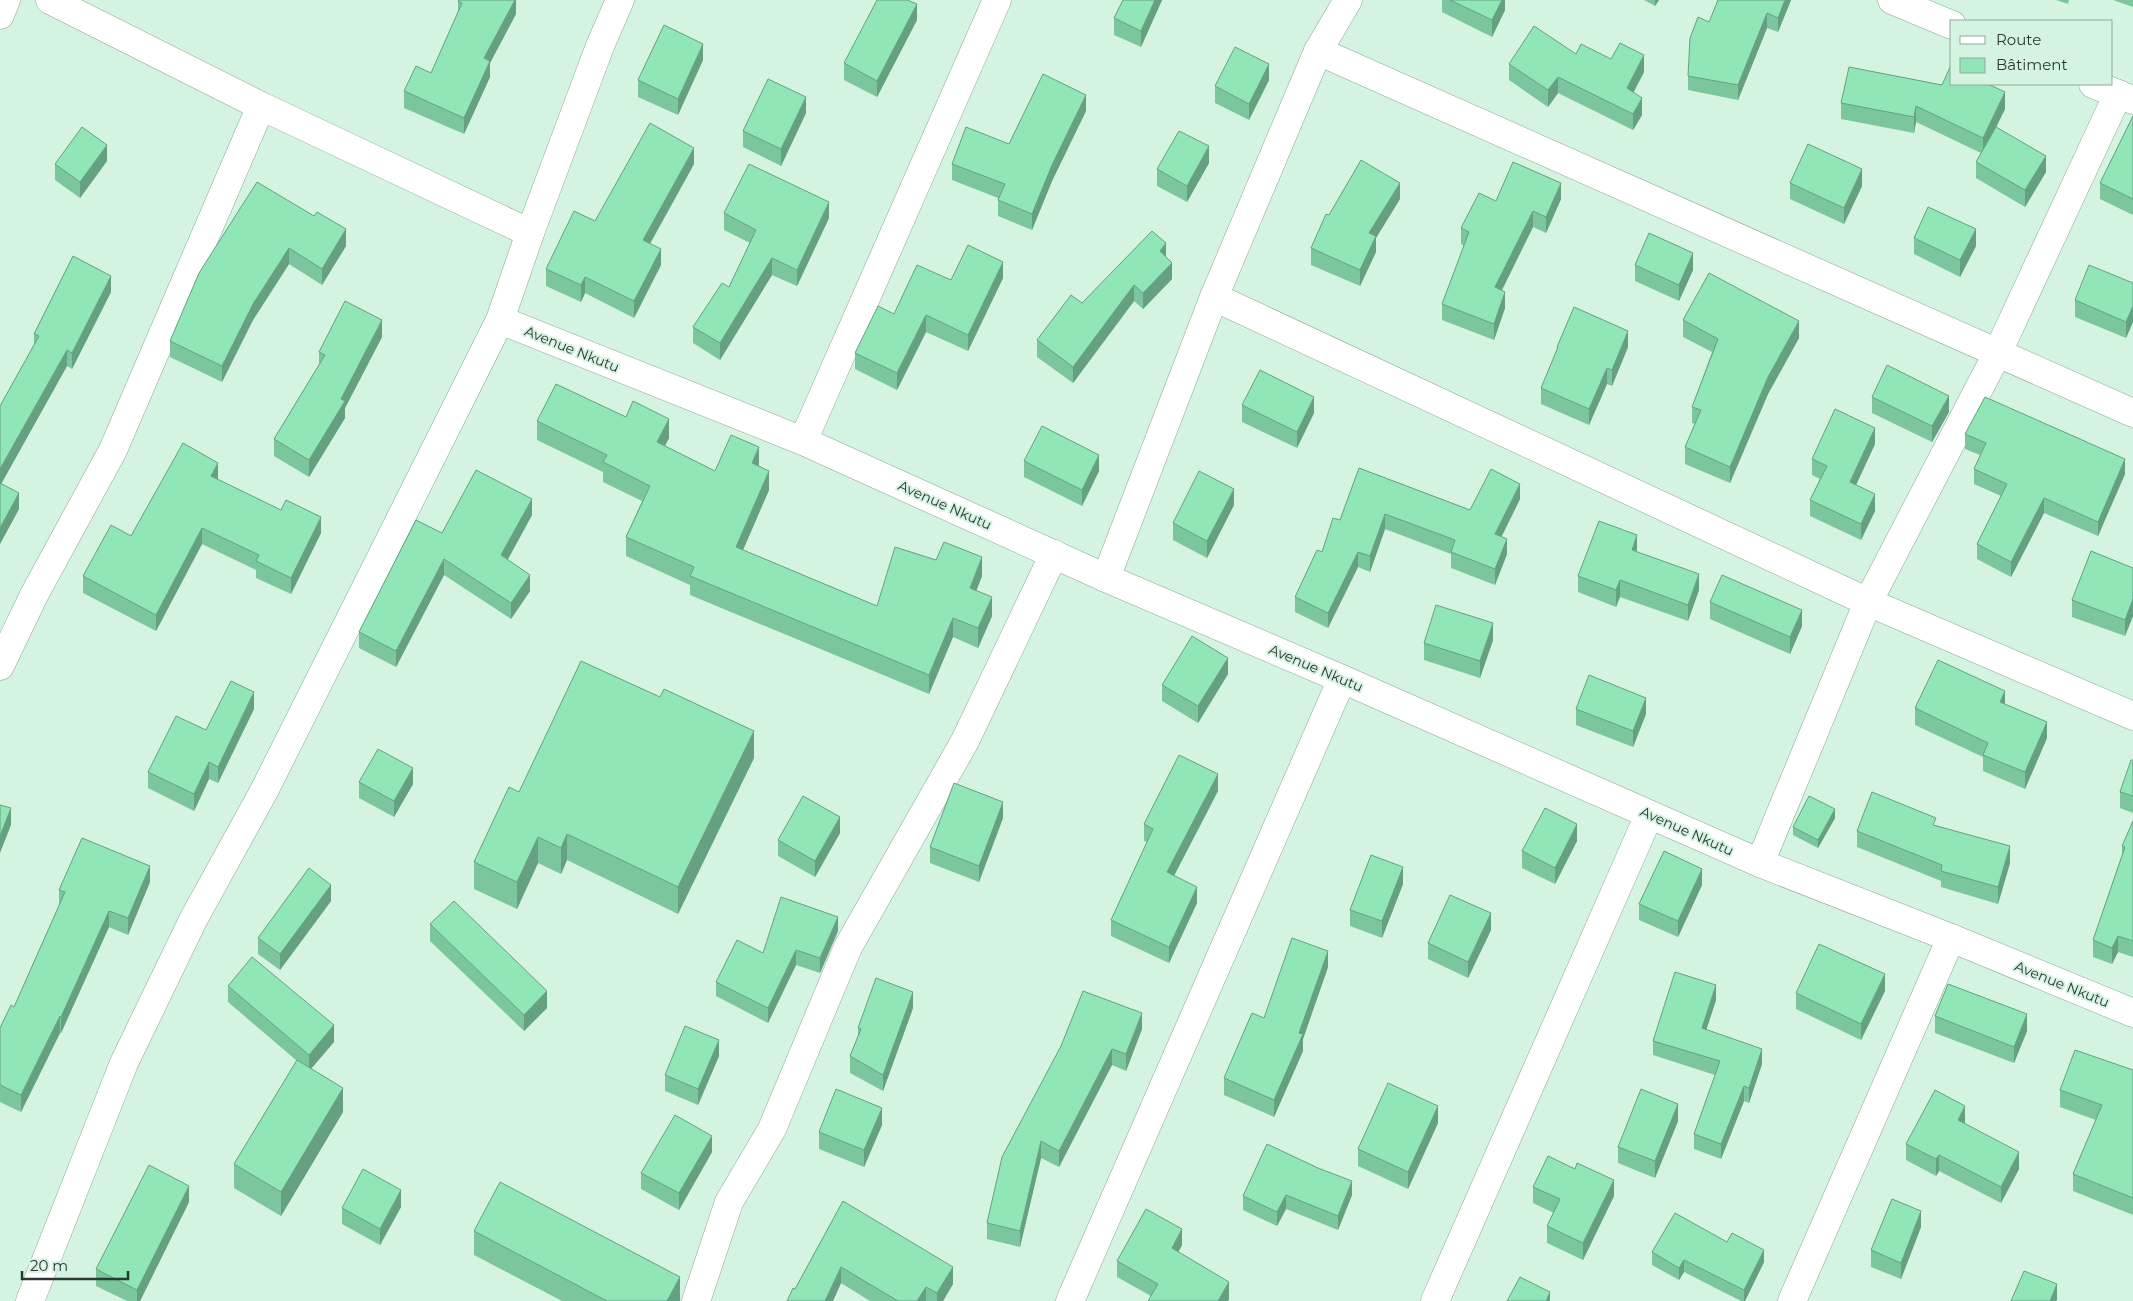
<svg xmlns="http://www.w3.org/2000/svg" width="2133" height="1301" viewBox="0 0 2133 1301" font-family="Montserrat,sans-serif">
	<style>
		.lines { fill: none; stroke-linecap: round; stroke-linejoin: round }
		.street-casing { stroke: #89a795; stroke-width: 29 }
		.street { stroke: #fff; stroke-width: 28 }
		.wall { fill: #7cc69d }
		.shaded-wall { fill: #65a180 }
		.building { fill: #90e6b7; stroke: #65a180 }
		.labels { text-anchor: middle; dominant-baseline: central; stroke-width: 4; stroke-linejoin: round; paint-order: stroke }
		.street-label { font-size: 14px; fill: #2b3831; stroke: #d4f4e1 }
	</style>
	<rect width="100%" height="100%" fill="#d4f4e1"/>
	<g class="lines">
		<defs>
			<g id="street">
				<polyline points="50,0 261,106 530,233"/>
				<polyline points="1892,0 1952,25"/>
				<polyline points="0,15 6,0"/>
				<polyline points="1318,51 2133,413"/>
				<polyline points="2093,84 2133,100"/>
				<polyline points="1214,297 1868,602 2133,716"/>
				<polyline points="500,320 803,441 1106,578 1342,679 1760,863 1951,938 2133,1013"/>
				<polyline points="803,441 997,0"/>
				<polyline points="1106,578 1214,297 1318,51 1348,0"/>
				<polyline points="0,666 34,595 113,450 261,106"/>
				<polyline points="1760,863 1868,602 1998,352 2118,94"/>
				<polyline points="30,1301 124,1063 193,920 264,791 500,320 530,233 600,46 620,0"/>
				<polyline points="696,1301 729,1202 772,1129 848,947 965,741 1054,554"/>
				<polyline points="1070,1301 1342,679"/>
				<polyline points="1435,1301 1649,815"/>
				<polyline points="1792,1301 1951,938"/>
			</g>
		</defs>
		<!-- street casing -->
		<use href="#street" class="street-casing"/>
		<!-- street -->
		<use href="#street" class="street"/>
	</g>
	<!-- wall -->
	<g class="wall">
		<polygon points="516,0 516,14 490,63 490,77 464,134 404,108 404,91 431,73 458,12 458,1"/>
		<polygon points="1123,0 1162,0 1141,47 1114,35 1114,18"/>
		<polygon points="1442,0 1505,0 1505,10 1492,37 1442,12"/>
		<polygon points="1644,0 1659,0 1655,6"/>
		<polygon points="1791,0 1778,32 1767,28 1738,100 1688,90 1688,76 1709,22"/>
		<polygon points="2056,0 2069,0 2068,4"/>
		<polygon points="2113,0 2133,0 2133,7"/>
		<polygon points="917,20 877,97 844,80 844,63"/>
		<polygon points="1576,54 1611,59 1644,72 1633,93 1642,115 1633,130 1558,93 1548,107 1509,80 1509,64"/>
		<polygon points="703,60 678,115 638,97 638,80"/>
		<polygon points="1269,80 1249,120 1215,103 1215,86"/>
		<polygon points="1841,103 2005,109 1995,129 2046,172 2025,207 1976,178 1976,162 1981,153 1916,122 1914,133 1841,119"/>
		<polygon points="1086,111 1052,181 1032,230 998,216 998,198 952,180 952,164 1009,144"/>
		<polygon points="806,113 781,166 743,147 743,131"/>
		<polygon points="2133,116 2133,228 2133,215 2100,199 2100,183"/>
		<polygon points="107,161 80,198 55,180 55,164"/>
		<polygon points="1209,163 1187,202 1157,186 1157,169"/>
		<polygon points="694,164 650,244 661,265 634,318 585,293 581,302 546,286 546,269 595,221"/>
		<polygon points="257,182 346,246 322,285 289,264 253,320 222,382 170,357 170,341"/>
		<polygon points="1790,183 1862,186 1844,224 1790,199"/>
		<polygon points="1400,199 1376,238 1376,252 1360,286 1311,265 1311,248 1329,215"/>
		<polygon points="1561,199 1546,233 1533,227 1502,290 1505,308 1494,340 1442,320 1442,304 1464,246 1461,244 1461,228 1496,201"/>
		<polygon points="724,213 829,218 797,286 772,275 720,360 693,343 693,327 729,287 750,243 724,230"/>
		<polygon points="1914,238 1976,246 1960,277 1914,254"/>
		<polygon points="1166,257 1172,279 1143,309 1134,301 1073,383 1037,357 1037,340 1082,303"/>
		<polygon points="1635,265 1693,270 1679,301 1635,281"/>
		<polygon points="1003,278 968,351 926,332 897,390 855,369 855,353 894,314 951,280"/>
		<polygon points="2133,283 2133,322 2126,338 2075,317 2075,300"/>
		<polygon points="111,292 72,369 67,366 1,484 19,509 0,544 0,406 34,346 34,334"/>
		<polygon points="1683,320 1799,338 1768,394 1730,483 1685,464 1685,447 1695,424 1692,423 1692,407 1712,352 1683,337"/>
		<polygon points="382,337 345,408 345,418 309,477 274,456 274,439 319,365 319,352"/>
		<polygon points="1557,347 1628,347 1612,386 1607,384 1589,425 1541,404 1541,388 1557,351"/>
		<polygon points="1872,397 1949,412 1932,442 1872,413"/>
		<polygon points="1242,405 1314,413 1297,448 1242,422"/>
		<polygon points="537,421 669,438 665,446 715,471 759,466 769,490 743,550 877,606 982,576 976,591 992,616 978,648 953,637 929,694 690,595 690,585 626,556 626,537 642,501 603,482 603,472 537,440"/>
		<polygon points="1965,434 2125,474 2098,536 2044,513 2011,577 1977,559 1977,544 2001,496 1974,484 1974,469 1980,455 1965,449"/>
		<polygon points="1875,444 1856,485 1875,511 1861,540 1810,516 1810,500 1820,479 1812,475 1812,459"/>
		<polygon points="1024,461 1099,471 1082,506 1024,477"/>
		<polygon points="1359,468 1470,510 1520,499 1501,537 1507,554 1495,585 1451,568 1451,554 1385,529 1370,572 1358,567 1328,628 1295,612 1295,597 1340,520"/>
		<polygon points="218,480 321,533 291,594 256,578 256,570 202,544 156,631 83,593 83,576 131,536"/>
		<polygon points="1234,505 1207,558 1173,540 1173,523"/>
		<polygon points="532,515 507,560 530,591 511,619 444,575 396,667 359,648 359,632 442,533"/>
		<polygon points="1637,552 1699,590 1688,621 1620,597 1616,607 1578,592 1578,576"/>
		<polygon points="2133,568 2133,616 2125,636 2072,617 2072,600"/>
		<polygon points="1710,602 1802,626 1790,654 1710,619"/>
		<polygon points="1493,640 1480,678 1424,660 1424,643"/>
		<polygon points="1228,674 1198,723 1162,701 1162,685"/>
		<polygon points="2005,704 2047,738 2025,789 1983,771 1983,757 1915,725 1915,708"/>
		<polygon points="254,709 218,783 209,779 194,811 148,788 148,772 206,730"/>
		<polygon points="1576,709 1646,714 1633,747 1576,725"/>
		<polygon points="754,758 678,914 567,860 561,874 538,863 517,909 474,889 474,862 519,792"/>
		<polygon points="2133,760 2133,813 2120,808 2120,792"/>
		<polygon points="359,782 413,784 394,817 359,798"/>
		<polygon points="1218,791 1174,876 1197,903 1169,963 1111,936 1111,920 1147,842 1144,841 1144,824"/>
		<polygon points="1003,818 979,882 930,863 930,847"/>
		<polygon points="1835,818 1818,848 1793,835 1793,827"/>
		<polygon points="2133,821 2133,957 2118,952 2112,964 2093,957 2093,940 2122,855 2122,846"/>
		<polygon points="1936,825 2010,863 1998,904 1941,887 1941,881 1857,847 1857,831"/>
		<polygon points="840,833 815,877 778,856 778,840"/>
		<polygon points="1577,841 1555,884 1522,868 1522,851"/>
		<polygon points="150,882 128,935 109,927 61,1033 60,1033 21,1112 0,1102 0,1028 14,1007 59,906 59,890"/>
		<polygon points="1403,884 1382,938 1350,926 1350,910"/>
		<polygon points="1702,885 1678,937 1639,920 1639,904"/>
		<polygon points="331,901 280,970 258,954 258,938"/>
		<polygon points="430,924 547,1008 524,1031 430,941"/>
		<polygon points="1491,930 1468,978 1428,959 1428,943"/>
		<polygon points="838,931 820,973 796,965 768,1023 716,996 716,982 763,953"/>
		<polygon points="1328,967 1303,1039 1303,1051 1274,1117 1224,1095 1224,1078 1264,1018"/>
		<polygon points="228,986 334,1042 311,1069 343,1112 281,1216 234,1188 234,1164 297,1061 228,1002"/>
		<polygon points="1885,991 1861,1040 1796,1009 1796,993"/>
		<polygon points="1716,1000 1706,1030 1762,1064 1749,1103 1744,1101 1721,1159 1694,1149 1694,1134 1715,1075 1653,1055 1653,1041"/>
		<polygon points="913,1008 883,1091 850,1073 850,1056 858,1037 858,1028"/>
		<polygon points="1935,1016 2027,1031 2014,1063 1935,1033"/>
		<polygon points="1142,1029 1126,1071 1112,1065 1059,1167 1041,1158 1020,1247 987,1239 987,1223 1061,1046"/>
		<polygon points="719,1056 698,1105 665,1091 665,1075"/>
		<polygon points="2133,1070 2133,1215 2073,1191 2073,1174 2096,1120 2060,1107 2060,1090"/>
		<polygon points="1678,1121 1655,1178 1618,1163 1618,1147"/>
		<polygon points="1965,1122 1965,1124 2019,1169 2001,1203 1939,1171 1936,1176 1906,1160 1906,1144"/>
		<polygon points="1438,1123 1408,1189 1358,1166 1358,1149"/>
		<polygon points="882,1125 864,1167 819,1149 819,1132"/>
		<polygon points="1267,1144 1352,1195 1338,1230 1286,1209 1277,1226 1243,1210 1243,1196"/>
		<polygon points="712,1152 679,1210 641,1189 641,1173"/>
		<polygon points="1575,1169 1614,1196 1583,1260 1547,1243 1547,1226 1554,1213 1533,1203 1533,1187"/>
		<polygon points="843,1201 953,1284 943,1301 870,1301 841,1283 833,1301 787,1301 795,1289"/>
		<polygon points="189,1202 140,1301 127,1301 96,1286 96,1269"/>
		<polygon points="401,1207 380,1245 342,1224 342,1208"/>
		<polygon points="1921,1227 1901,1279 1871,1267 1871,1250"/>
		<polygon points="474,1231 680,1301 562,1301 474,1255"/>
		<polygon points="1182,1245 1178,1252 1229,1299 1228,1301 1148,1301 1151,1296 1117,1277 1117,1261"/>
		<polygon points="1652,1252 1764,1262 1745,1301 1741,1301 1684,1272 1679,1280 1652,1265"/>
	</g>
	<!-- shaded-wall -->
	<g class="shaded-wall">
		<polygon points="515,0 516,0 516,14 490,63 490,77 464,134 464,118 484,58"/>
		<polygon points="1155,0 1162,0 1141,47 1141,31"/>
		<polygon points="1502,0 1505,0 1505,10 1492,37 1492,20"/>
		<polygon points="1655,0 1659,0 1655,6"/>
		<polygon points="1785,0 1791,0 1778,32 1778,18"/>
		<polygon points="917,4 917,20 877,97 877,81"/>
		<polygon points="1767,13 1767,28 1738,100 1738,85"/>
		<polygon points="703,44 703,60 678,115 678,99"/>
		<polygon points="1644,55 1644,72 1627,105 1627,88"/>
		<polygon points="1269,64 1269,80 1249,120 1249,104"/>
		<polygon points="1558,77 1558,93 1548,107 1548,90"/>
		<polygon points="2005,92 2005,109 1983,154 1983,138"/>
		<polygon points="1086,95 1086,111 1052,181 1032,230 1032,214 1052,165"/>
		<polygon points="806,97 806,113 781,166 781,149"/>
		<polygon points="1642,98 1642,115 1633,130 1633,114"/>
		<polygon points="1916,106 1916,122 1914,133 1914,117"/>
		<polygon points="107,145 107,161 80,198 80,182"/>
		<polygon points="1209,146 1209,163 1187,202 1187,186"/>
		<polygon points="694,148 694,164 643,256 643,240"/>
		<polygon points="2046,156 2046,172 2025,207 2025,190"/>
		<polygon points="1862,169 1862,186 1844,224 1844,208"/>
		<polygon points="1400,183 1400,199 1376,238 1376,252 1360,286 1360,270 1369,233"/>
		<polygon points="1561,183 1561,199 1546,233 1546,217"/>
		<polygon points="829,202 829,218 797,286 797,270"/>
		<polygon points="1533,211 1533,227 1495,304 1495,287"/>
		<polygon points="346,229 346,246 322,285 322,269"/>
		<polygon points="1976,229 1976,246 1960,277 1960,260"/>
		<polygon points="1166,243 1166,259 1160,251"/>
		<polygon points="289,248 289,264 253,320 222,382 222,366 253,304"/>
		<polygon points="661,249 661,265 634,318 634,301"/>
		<polygon points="1693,253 1693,270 1679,301 1679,285"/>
		<polygon points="772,258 772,275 720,360 720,343"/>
		<polygon points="1003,262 1003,278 968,351 968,335"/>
		<polygon points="1172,263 1172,279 1143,309 1143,293"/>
		<polygon points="111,276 111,292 72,369 72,353"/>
		<polygon points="585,277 585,293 581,302 581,285"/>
		<polygon points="1134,285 1134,301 1073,383 1073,367"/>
		<polygon points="1505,292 1505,308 1494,340 1494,324"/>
		<polygon points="2133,306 2133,322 2126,338 2126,322"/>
		<polygon points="926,315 926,332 897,390 897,373"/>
		<polygon points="382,320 382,337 345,408 345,418 309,477 309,460"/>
		<polygon points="1799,321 1799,338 1768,394 1730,483 1730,467 1768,377"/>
		<polygon points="1628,331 1628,347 1612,386 1612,370"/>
		<polygon points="67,350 67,366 0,486 0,469"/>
		<polygon points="1607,368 1607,384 1589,425 1589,409"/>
		<polygon points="1949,396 1949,412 1932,442 1932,426"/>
		<polygon points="1314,397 1314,413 1297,448 1297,432"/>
		<polygon points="669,419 669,438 657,461 657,442"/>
		<polygon points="1875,428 1875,444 1850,498 1850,482"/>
		<polygon points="759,447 759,466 752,463"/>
		<polygon points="1099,455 1099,471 1082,506 1082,490"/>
		<polygon points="2125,459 2125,474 2098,536 2098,522"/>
		<polygon points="218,463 218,479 211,493 211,476"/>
		<polygon points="769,471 769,490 736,566 736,547"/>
		<polygon points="1520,484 1520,499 1495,550 1495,534"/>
		<polygon points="1234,489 1234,505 1207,558 1207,541"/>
		<polygon points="19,493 19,509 0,544 0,528"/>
		<polygon points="1875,494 1875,511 1861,540 1861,524"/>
		<polygon points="2044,498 2044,513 2011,577 2011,562"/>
		<polygon points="532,499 532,515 501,572 501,555"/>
		<polygon points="1385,514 1385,529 1370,572 1370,556"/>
		<polygon points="321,517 321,533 291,594 291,578"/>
		<polygon points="202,528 202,544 156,631 156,615"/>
		<polygon points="1637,535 1637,551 1632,550"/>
		<polygon points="1507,539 1507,554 1495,585 1495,569"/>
		<polygon points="1358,552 1358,567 1328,628 1328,613"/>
		<polygon points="982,557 982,576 970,607 970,588"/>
		<polygon points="444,559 444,575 396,667 396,651"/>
		<polygon points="1699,574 1699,590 1688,621 1688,605"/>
		<polygon points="530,575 530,591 511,619 511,603"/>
		<polygon points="1620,580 1620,597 1616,607 1616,590"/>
		<polygon points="992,597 992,616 978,648 978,628"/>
		<polygon points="2133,599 2133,616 2125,636 2125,620"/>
		<polygon points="1802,610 1802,626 1790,654 1790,637"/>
		<polygon points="953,618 953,637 929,694 929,675"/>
		<polygon points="1493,623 1493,640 1480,678 1480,661"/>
		<polygon points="1228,658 1228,674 1198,723 1198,706"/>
		<polygon points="2005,691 2005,708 2000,702"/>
		<polygon points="254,692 254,709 218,783 218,767"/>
		<polygon points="1646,698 1646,714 1633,747 1633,731"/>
		<polygon points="2047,722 2047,738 2025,789 2025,772"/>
		<polygon points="754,731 754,758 678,914 678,887"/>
		<polygon points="209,762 209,779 194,811 194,794"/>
		<polygon points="413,768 413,784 394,817 394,801"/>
		<polygon points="1218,774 1218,791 1167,889 1167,872"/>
		<polygon points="1003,802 1003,818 979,882 979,866"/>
		<polygon points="11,808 11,825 0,853 0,836"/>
		<polygon points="1835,809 1835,818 1818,848 1818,840"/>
		<polygon points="840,817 840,833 815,877 815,861"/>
		<polygon points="1577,824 1577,841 1555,884 1555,868"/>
		<polygon points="567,834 567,860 561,874 561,848"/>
		<polygon points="538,837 538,863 517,909 517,882"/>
		<polygon points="2010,846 2010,863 1998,904 1998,887"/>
		<polygon points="150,866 150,882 128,935 128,918"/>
		<polygon points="1403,867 1403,884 1382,938 1382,921"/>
		<polygon points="1702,869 1702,885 1678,937 1678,921"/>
		<polygon points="331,885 331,901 280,970 280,954"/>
		<polygon points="1197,887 1197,903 1169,963 1169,947"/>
		<polygon points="109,911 109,927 61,1033 61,1017"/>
		<polygon points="1491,913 1491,930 1468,978 1468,962"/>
		<polygon points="838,917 838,931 820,973 820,958"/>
		<polygon points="2118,936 2118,952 2112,964 2112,948"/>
		<polygon points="796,950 796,965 768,1023 768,1008"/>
		<polygon points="1328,951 1328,967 1303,1039 1303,1051 1274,1117 1274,1100 1299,1033"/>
		<polygon points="1885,974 1885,991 1861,1040 1861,1024"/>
		<polygon points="1716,985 1716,1000 1702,1043 1702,1028"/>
		<polygon points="547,991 547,1008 524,1031 524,1015"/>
		<polygon points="913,992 913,1008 883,1091 883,1075"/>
		<polygon points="1142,1013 1142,1029 1126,1071 1126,1054"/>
		<polygon points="2027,1014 2027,1031 2014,1063 2014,1047"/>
		<polygon points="60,1016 60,1033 21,1112 21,1095"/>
		<polygon points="334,1025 334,1042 309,1071 309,1055"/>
		<polygon points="719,1040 719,1056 698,1105 698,1089"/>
		<polygon points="1112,1049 1112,1065 1059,1167 1059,1151"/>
		<polygon points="1762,1049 1762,1064 1749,1103 1749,1088"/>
		<polygon points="1744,1086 1744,1101 1721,1159 1721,1144"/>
		<polygon points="343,1088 343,1112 281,1216 281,1192"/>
		<polygon points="1678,1104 1678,1121 1655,1178 1655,1161"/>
		<polygon points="1438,1106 1438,1123 1408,1189 1408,1172"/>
		<polygon points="1965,1106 1965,1122 1958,1136 1958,1120"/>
		<polygon points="882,1108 882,1125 864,1167 864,1150"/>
		<polygon points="712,1136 712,1152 679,1210 679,1193"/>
		<polygon points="1041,1141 1041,1158 1020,1247 1020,1231"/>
		<polygon points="2019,1152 2019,1169 2001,1203 2001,1187"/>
		<polygon points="1939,1155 1939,1171 1936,1176 1936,1159"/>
		<polygon points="1614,1180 1614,1196 1583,1260 1583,1243"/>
		<polygon points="1352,1181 1352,1195 1338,1230 1338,1216"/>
		<polygon points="189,1186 189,1202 140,1301 137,1301 137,1290"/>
		<polygon points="401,1190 401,1207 380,1245 380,1229"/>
		<polygon points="1286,1195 1286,1209 1277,1226 1277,1212"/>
		<polygon points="1921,1211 1921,1227 1901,1279 1901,1263"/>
		<polygon points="1182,1229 1182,1245 1172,1264 1172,1248"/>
		<polygon points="1764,1250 1764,1262 1745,1301 1744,1301 1744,1290"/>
		<polygon points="1684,1260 1684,1272 1679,1280 1679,1268"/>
		<polygon points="841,1267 841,1283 833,1301 825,1301"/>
		<polygon points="953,1267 953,1284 943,1301 937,1301 937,1293"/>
		<polygon points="680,1277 680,1301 667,1301"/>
		<polygon points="1229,1282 1229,1299 1228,1301 1218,1301"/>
		<polygon points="2057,1284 2057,1300 2056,1301 2050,1301"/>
		<polygon points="926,1287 926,1301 917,1301"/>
		<polygon points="1550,1292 1550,1301 1546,1301"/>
	</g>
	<!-- building -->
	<g class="building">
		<polygon points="459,0 515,0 484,58 490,61 464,118 404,91 416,66 431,73 462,3 458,1"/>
		<polygon points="877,0 907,0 917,4 877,81 844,63"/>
		<polygon points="1123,0 1155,0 1141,31 1114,18"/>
		<polygon points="1450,0 1502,0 1492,20"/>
		<polygon points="1718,0 1785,0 1778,18 1767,13 1738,85 1688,76 1690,38 1698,17 1709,22"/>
		<polygon points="664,25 703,44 678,99 638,80"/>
		<polygon points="1534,26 1576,54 1581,44 1611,59 1620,43 1644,55 1627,88 1642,98 1633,114 1558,77 1548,90 1509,64"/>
		<polygon points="1235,47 1269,64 1249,104 1215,86"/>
		<polygon points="1951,65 1952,84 1988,84 2005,92 1983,138 1916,106 1914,117 1841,103 1849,67 1942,85"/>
		<polygon points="1043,74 1086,95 1052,165 1032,214 998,200 1005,184 952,164 966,127 1009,144"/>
		<polygon points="768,79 806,97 781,149 743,131"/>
		<polygon points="2133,116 2133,199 2100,183"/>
		<polygon points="650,123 694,148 643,240 661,249 634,301 585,277 581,285 546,269 574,211 595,221"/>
		<polygon points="82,127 107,145 80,182 55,164"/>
		<polygon points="1996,127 2046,156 2025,190 1976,162"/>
		<polygon points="1179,131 1209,146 1187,186 1157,169"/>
		<polygon points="1808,144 1862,169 1844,208 1790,183"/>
		<polygon points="1361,160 1400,183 1369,233 1376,236 1360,270 1311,248 1326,214 1329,215"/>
		<polygon points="1513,162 1561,183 1546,217 1533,211 1495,287 1505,292 1494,324 1442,304 1469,232 1461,228 1479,193 1496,201"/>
		<polygon points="749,164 829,202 797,270 772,258 720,343 693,327 722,283 729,287 756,230 724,213"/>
		<polygon points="257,182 314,216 317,212 346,229 322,269 289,248 253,304 222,366 170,341 199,273"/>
		<polygon points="1928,207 1976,229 1960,260 1914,238"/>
		<polygon points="1152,231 1166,243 1160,251 1172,263 1143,293 1134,285 1073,367 1037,340 1071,295 1082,303"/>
		<polygon points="1649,233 1693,253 1679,285 1635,265"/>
		<polygon points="968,245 1003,262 968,335 926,315 897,373 855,353 878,306 894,314 917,265 951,280"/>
		<polygon points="73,256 111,276 72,353 67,350 0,469 0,406 39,336 34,334"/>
		<polygon points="2089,265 2133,283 2133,306 2126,322 2075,300"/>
		<polygon points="1709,273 1799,321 1768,377 1730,467 1685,447 1701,410 1692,407 1718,339 1683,320"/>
		<polygon points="345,301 382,320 341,399 345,401 309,460 274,439 325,355 319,352"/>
		<polygon points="1574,307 1628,331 1612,370 1607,368 1589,409 1541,388 1558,347 1557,347"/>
		<polygon points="1887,365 1949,396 1932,426 1872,397"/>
		<polygon points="1260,370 1314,397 1297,432 1242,405"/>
		<polygon points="556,384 626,417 633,401 669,419 657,442 715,471 731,435 759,447 752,463 769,471 736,547 877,606 895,547 936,560 944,542 982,557 970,588 992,597 978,628 953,618 929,675 690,576 694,567 626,537 650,486 603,462 607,455 537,421"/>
		<polygon points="1985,397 2125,459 2098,522 2044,498 2011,562 1977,544 2007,484 1974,469 1986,443 1965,434"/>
		<polygon points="1835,409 1875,428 1850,482 1875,494 1861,524 1810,500 1827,466 1812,459"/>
		<polygon points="1042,426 1099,455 1082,490 1024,461"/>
		<polygon points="183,443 218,463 211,476 281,510 286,500 321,517 291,578 256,561 259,555 202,528 156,615 83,576 111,525 131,536"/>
		<polygon points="1359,468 1470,510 1491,469 1520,484 1495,534 1507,539 1495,569 1451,552 1455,540 1385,514 1370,556 1358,552 1328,613 1295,597 1317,550 1322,552 1333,518 1340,520"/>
		<polygon points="476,470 532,499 501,555 530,575 511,603 444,559 396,651 359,632 416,520 442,533"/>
		<polygon points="1199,471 1234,489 1207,541 1173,523"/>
		<polygon points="0,483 19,493 0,528"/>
		<polygon points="1599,521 1637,535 1632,550 1699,574 1688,605 1620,580 1616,590 1578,576"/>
		<polygon points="2091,551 2133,568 2133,599 2125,620 2072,600"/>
		<polygon points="1722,575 1802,610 1790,637 1710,602"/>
		<polygon points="1436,605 1493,623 1480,661 1424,643"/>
		<polygon points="1192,636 1228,658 1198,706 1162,685"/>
		<polygon points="1938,660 2005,691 2000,702 2047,722 2025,772 1983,755 1988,743 1915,708"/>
		<polygon points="581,661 660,697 664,689 754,731 678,887 567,834 561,848 538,837 517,882 474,862 509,787 519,792"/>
		<polygon points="1589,675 1646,698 1633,731 1576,709"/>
		<polygon points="231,681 254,692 218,767 209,762 194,794 148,772 176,716 206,730"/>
		<polygon points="378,749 413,768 394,801 359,782"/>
		<polygon points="1179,755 1218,774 1167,872 1197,887 1169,947 1111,920 1153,829 1144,824"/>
		<polygon points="2131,760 2133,760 2133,796 2120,792"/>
		<polygon points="954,783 1003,802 979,866 930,847"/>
		<polygon points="1872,792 1936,818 1933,825 2010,846 1998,887 1941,871 1942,865 1857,831"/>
		<polygon points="803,796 840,817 815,861 778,840"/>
		<polygon points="1809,796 1835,809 1818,840 1793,827"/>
		<polygon points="0,805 11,808 0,836"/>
		<polygon points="1545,808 1577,824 1555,868 1522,851"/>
		<polygon points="2133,821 2133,941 2118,936 2112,948 2093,940 2125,847 2122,846"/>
		<polygon points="82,838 150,866 128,918 109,911 61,1017 60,1016 21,1095 0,1085 0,1028 11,1005 14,1007 65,892 59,890"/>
		<polygon points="1664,851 1702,869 1678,921 1639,904"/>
		<polygon points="1371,855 1403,867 1382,921 1350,910"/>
		<polygon points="309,868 331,885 280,954 258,938"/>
		<polygon points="1450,895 1491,913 1468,962 1428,943"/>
		<polygon points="781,897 838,917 820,958 796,950 768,1008 716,982 737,940 763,953"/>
		<polygon points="454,901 547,991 524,1015 430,924"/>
		<polygon points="1292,938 1328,951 1299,1033 1303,1034 1274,1100 1224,1078 1252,1013 1264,1018"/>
		<polygon points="1819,944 1885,974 1861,1024 1796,993"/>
		<polygon points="252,957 334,1025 309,1055 228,986"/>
		<polygon points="1675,972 1716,985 1702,1028 1762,1049 1749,1088 1744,1086 1721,1144 1694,1134 1720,1061 1653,1041"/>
		<polygon points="876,978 913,992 883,1075 850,1056 861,1029 858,1028"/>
		<polygon points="1948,984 2027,1014 2014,1047 1935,1016"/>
		<polygon points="1083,991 1142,1013 1126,1054 1112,1049 1059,1151 1041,1141 1020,1231 987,1223 1002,1157 1061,1046"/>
		<polygon points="685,1026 719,1040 698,1089 665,1075"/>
		<polygon points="2075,1050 2133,1070 2133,1198 2073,1174 2102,1105 2060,1090"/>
		<polygon points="297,1060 343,1088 281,1192 234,1164"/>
		<polygon points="1388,1083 1438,1106 1408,1172 1358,1149"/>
		<polygon points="836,1089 882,1108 864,1150 819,1132"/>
		<polygon points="1641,1089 1678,1104 1655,1161 1618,1147"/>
		<polygon points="1935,1090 1965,1106 1958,1120 2019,1152 2001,1187 1939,1155 1936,1159 1906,1144"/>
		<polygon points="675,1115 712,1136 679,1193 641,1173"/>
		<polygon points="1267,1144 1318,1168 1352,1181 1338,1216 1286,1195 1277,1212 1243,1196"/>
		<polygon points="1548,1156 1575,1169 1577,1163 1614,1180 1583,1243 1547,1226 1560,1199 1533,1187"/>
		<polygon points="149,1165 189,1186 137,1290 96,1269"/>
		<polygon points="363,1169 401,1190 380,1229 342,1208"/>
		<polygon points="500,1182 680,1277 667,1301 607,1301 474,1231"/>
		<polygon points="1892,1199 1921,1211 1901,1263 1871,1250"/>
		<polygon points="843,1201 953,1267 937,1293 926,1287 917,1301 898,1301 841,1267 825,1301 787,1301 793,1288 795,1289"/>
		<polygon points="1146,1209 1182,1229 1172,1248 1229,1282 1218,1301 1148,1301 1158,1284 1117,1261"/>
		<polygon points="1675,1213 1727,1242 1732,1233 1764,1250 1744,1290 1684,1260 1679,1268 1652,1252"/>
		<polygon points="2024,1271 2057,1284 2050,1301 2011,1301"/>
		<polygon points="1520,1277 1550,1292 1546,1301 1507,1301"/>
	</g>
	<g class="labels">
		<!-- street labels -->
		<g class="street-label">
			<text transform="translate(572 349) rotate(22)">Avenue Nkutu</text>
			<text transform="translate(945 505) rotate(24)">Avenue Nkutu</text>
			<text transform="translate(1316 668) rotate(23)">Avenue Nkutu</text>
			<text transform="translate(1687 831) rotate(24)">Avenue Nkutu</text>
			<text transform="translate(2062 984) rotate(22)">Avenue Nkutu</text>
		</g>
	</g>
	<!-- legend -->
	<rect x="1950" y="20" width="162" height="65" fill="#d4f4e1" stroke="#90a99b"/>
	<rect x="1960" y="36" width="25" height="8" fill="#ffffff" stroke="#90a99b"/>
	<text x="1996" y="45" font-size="15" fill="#2b3831">Route</text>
	<rect x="1960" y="58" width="25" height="15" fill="#90e6b7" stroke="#90a99b"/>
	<text x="1996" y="70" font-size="15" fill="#2b3831">Bâtiment</text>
	<!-- scale -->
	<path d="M22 1271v8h106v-8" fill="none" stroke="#2b3831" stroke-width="2.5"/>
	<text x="30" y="1271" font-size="15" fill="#2b3831" stroke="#d4f4e1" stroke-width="4" paint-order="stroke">20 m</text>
</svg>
